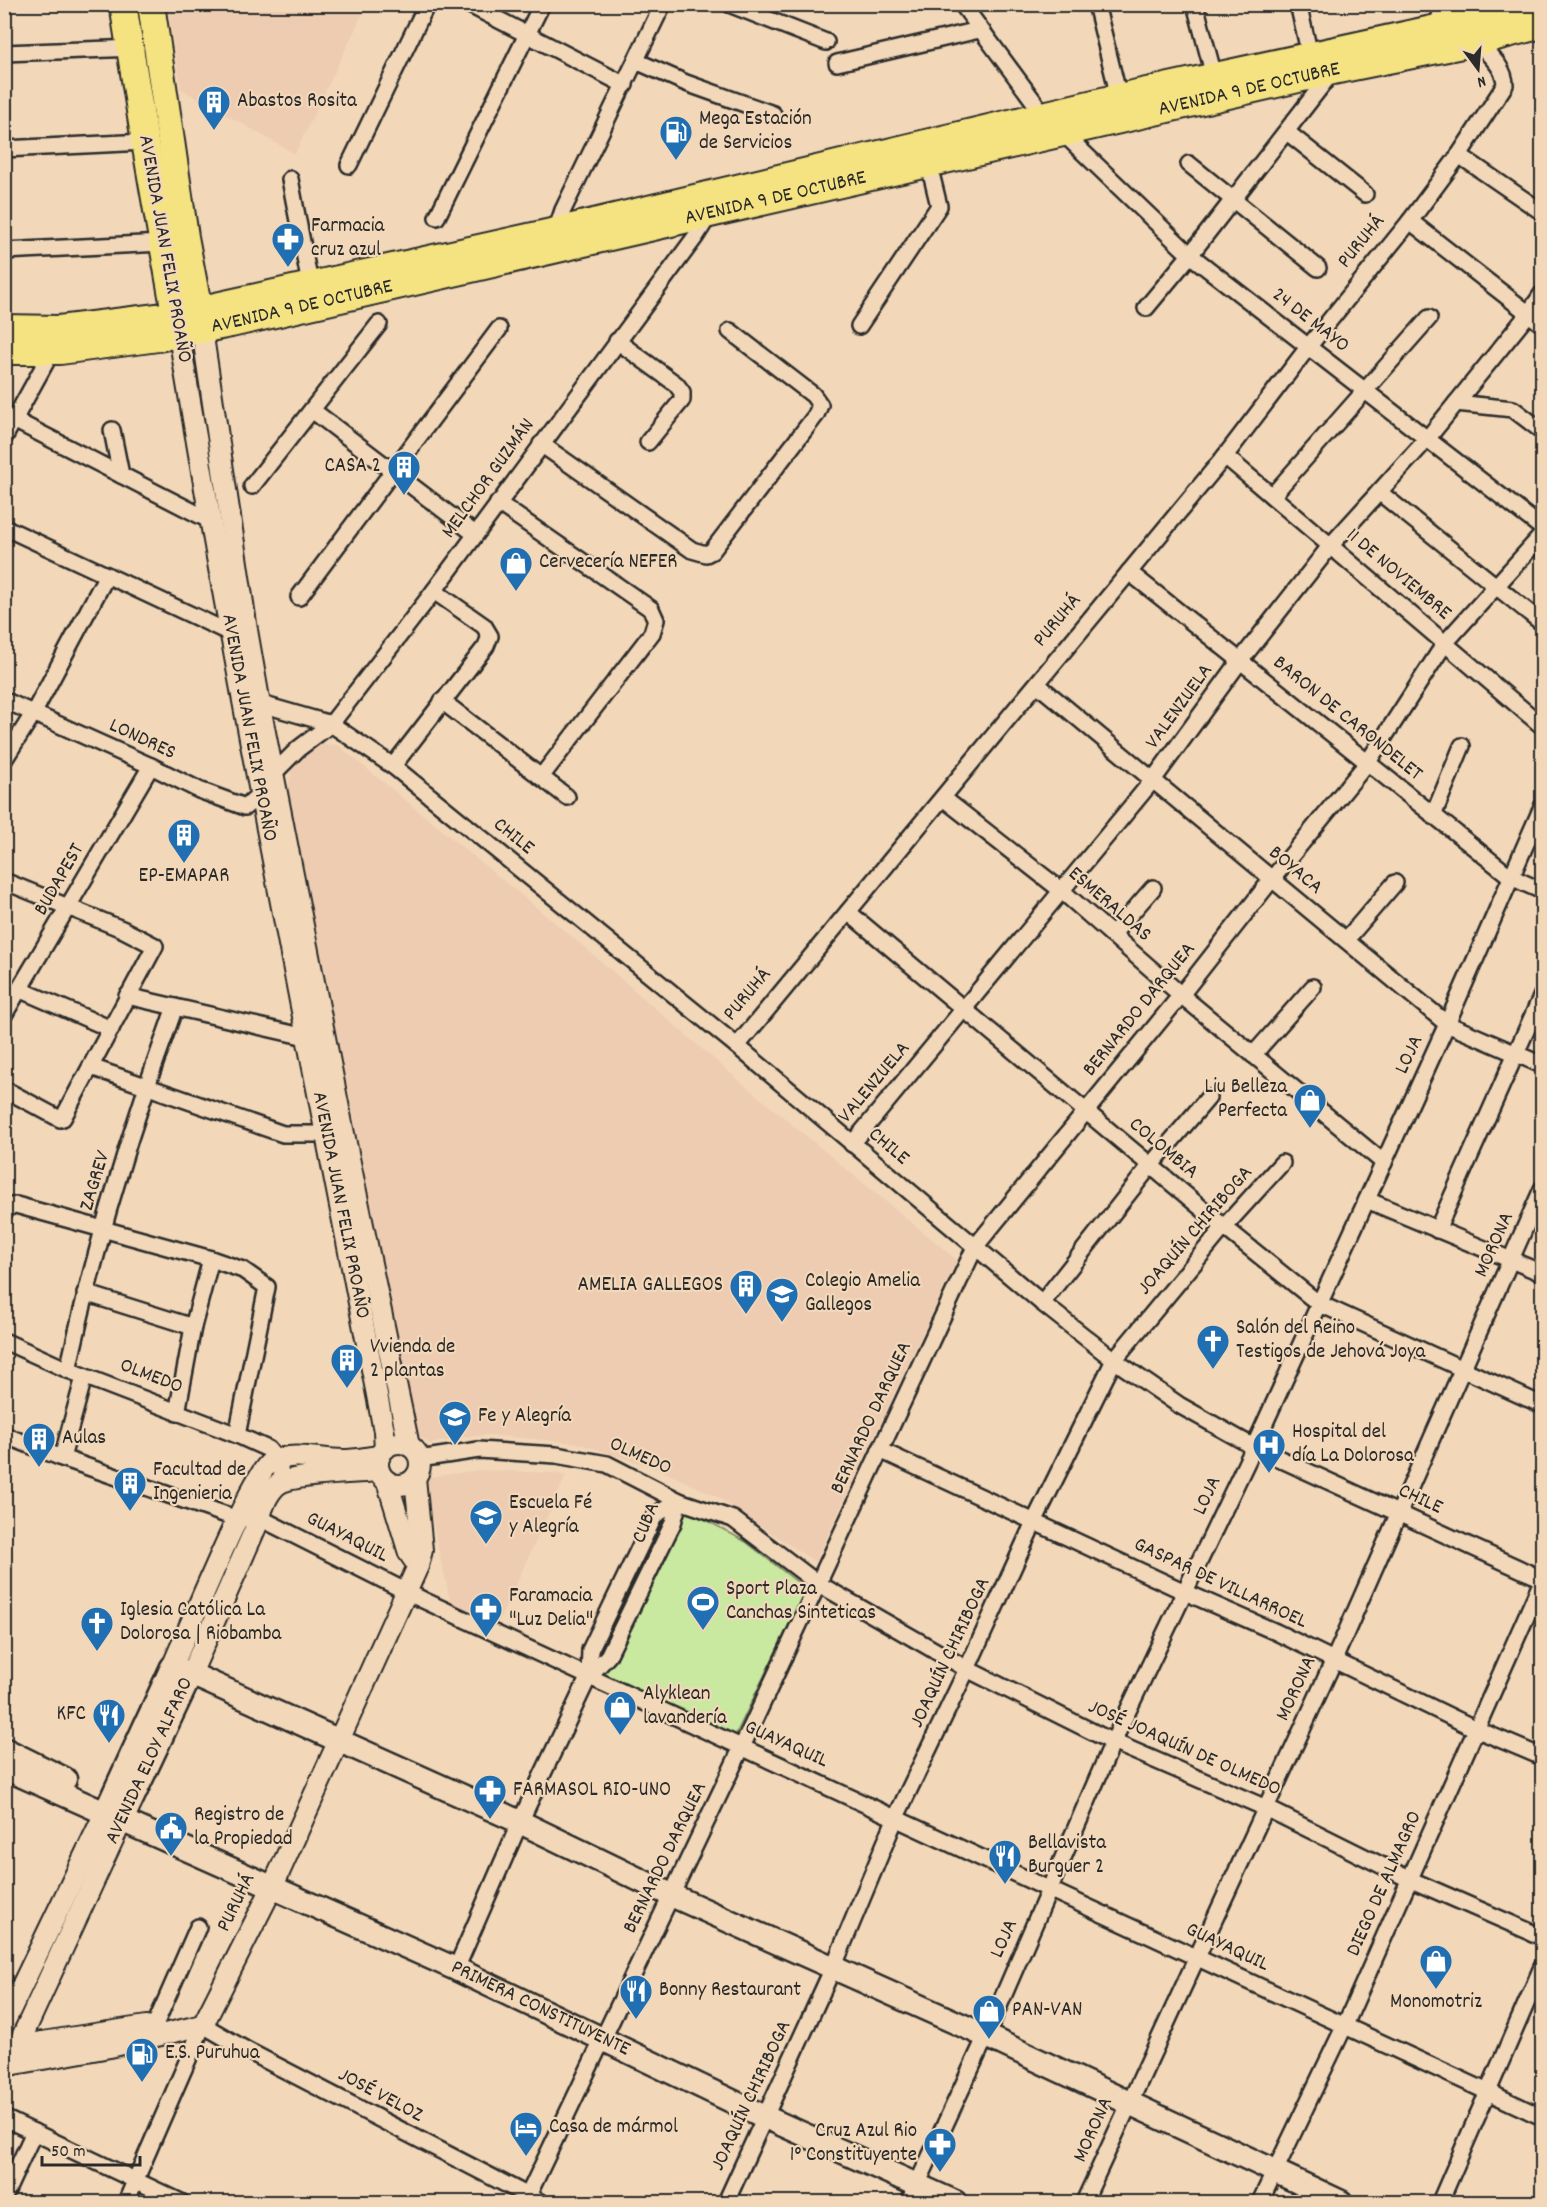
<svg xmlns="http://www.w3.org/2000/svg" width="1547" height="2207" viewBox="0 0 1547 2207" font-family="Dekko,sans-serif">
	<style>
		.built { fill: #eeccb1 }
		.grass { fill: #c9e8a0; stroke: #7a8a66; stroke-width: 1.5 }
		.lines { fill: none; stroke-linecap: round; stroke-linejoin: round }
		.minor-casing { stroke: #2b2b2b; stroke-width: 20 }
		.tertiary-casing { stroke: #2b2b2b; stroke-width: 24 }
		.secondary-casing { stroke: #2b2b2b; stroke-width: 27 }
		.primary-casing { stroke: #2b2b2b; stroke-width: 30 }
		.minor { stroke: #f2d8b9; stroke-width: 15 }
		.tertiary { stroke: #f2d8b9; stroke-width: 20 }
		.secondary { stroke: #f2d8b9; stroke-width: 22 }
		.primary { stroke: #f5e382; stroke-width: 26 }
		.labels { text-anchor: middle; dominant-baseline: central; stroke-width: 4.5; stroke-linejoin: round; paint-order: stroke }
		.street-label { font-size: 21px; fill: #2b2b2b; stroke: #f2d8b9 }
		.poi-label { font-size: 21px; fill: #2b2b2b; stroke: #f2d8b9; text-anchor: start }
	</style>
	<rect width="100%" height="100%" fill="#f2d8b9"/>
	<filter id="ink" filterUnits="userSpaceOnUse"><feTurbulence type="fractalNoise" baseFrequency=".0167" numOctaves="2"/><feDisplacementMap in="SourceGraphic" scale="12" xChannelSelector="R" yChannelSelector="G"/><feConvolveMatrix kernelMatrix="1 2 1 2 8 2 1 2 1" color-interpolation-filters="sRGB"/></filter>
	<g filter="url(#ink)">
		<!-- built -->
		<g class="built">
			<polygon points="167,5 167,4 367,5 295,154 181,89"/>
			<polygon points="323,744 338,745 576,940 736,1078 957,1260 815,1562 716,1496 658,1469 577,1443 487,1435 460,1438 429,1444 415,1431 408,1386 288,790 292,769 309,752"/>
			<polygon points="479,1470 555,1473 566,1476 497,1625 451,1605 424,1485 429,1477"/>
		</g>
		<!-- grass -->
		<polygon class="grass" points="679,1505 746,1542 806,1589 735,1736 600,1673"/>
		<g class="lines">
			<defs>
				<g id="minor">
					<polyline points="468,4 625,85"/>
					<polyline points="729,4 826,42"/>
					<polyline points="962,4 1044,115"/>
					<polyline points="1096,4 1119,97"/>
					<polyline points="1195,4 1214,76"/>
					<polyline points="1298,4 1310,55"/>
					<polyline points="1436,33 1443,4"/>
					<polyline points="4,53 136,48"/>
					<polyline points="636,61 686,83 773,114"/>
					<polyline points="837,63 979,30"/>
					<polyline points="1287,132 1365,194"/>
					<polyline points="1063,133 1190,255 1542,528"/>
					<polyline points="4,149 145,142"/>
					<polyline points="1459,155 1542,212"/>
					<polyline points="1189,164 1318,268"/>
					<polyline points="349,165 427,4"/>
					<polyline points="290,179 310,284"/>
					<polyline points="437,217 542,4"/>
					<polyline points="1410,221 1542,324"/>
					<polyline points="556,231 563,210 663,4"/>
					<polyline points="4,251 162,243"/>
					<polyline points="1146,308 1190,255 1333,71"/>
					<polyline points="859,326 939,206 929,165"/>
					<polyline points="617,341 676,384 682,392 682,400 648,442"/>
					<polyline points="1456,403 1513,409 1542,431"/>
					<polyline points="312,410 475,534"/>
					<polyline points="14,420 209,520"/>
					<polyline points="112,430 121,475"/>
					<polyline points="4,438 52,351"/>
					<polyline points="541,444 692,550 706,554 712,551 816,415 820,405 813,395 730,331"/>
					<polyline points="1225,456 1542,726"/>
					<polyline points="252,486 379,324"/>
					<polyline points="1379,492 1542,623"/>
					<polyline points="1272,496 1429,318"/>
					<polyline points="498,503 651,609 656,620 652,633 541,777"/>
					<polyline points="4,527 230,633"/>
					<polyline points="1129,572 1511,877 1542,891"/>
					<polyline points="299,597 499,329"/>
					<polyline points="1037,684 1447,1024 1542,1065"/>
					<polyline points="4,700 151,766 199,790 245,807 261,793 274,773 298,749 331,724 434,591 696,236 710,214"/>
					<polyline points="251,701 331,724 393,766 737,1046 1042,1303 1114,1360 1179,1405 1254,1447 1542,1579"/>
					<polyline points="442,701 567,797"/>
					<polyline points="4,760 33,714 107,575"/>
					<polyline points="393,766 486,646 490,636 484,626 434,591"/>
					<polyline points="943,798 1062,891 1181,995 1384,1163"/>
					<polyline points="1433,816 1462,746"/>
					<polyline points="4,881 122,929 155,946 63,1118 60,1119 4,1089"/>
					<polyline points="848,912 1224,1227 1318,1303 1542,1405"/>
					<polyline points="1112,935 1153,888"/>
					<polyline points="1346,940 1395,883"/>
					<polyline points="21,990 111,1029"/>
					<polyline points="127,996 306,1037"/>
					<polyline points="4,1015 151,766"/>
					<path d="M737,1046L1225,456L1309,346L1410,221L1459,155L1505,85C1505,67 1489,55 1477,42"/>
					<polyline points="1253,1055 1313,987"/>
					<polyline points="91,1067 283,1134 327,1134"/>
					<polyline points="852,1144 1153,780 1240,661 1331,545 1427,439 1529,313 1542,294"/>
					<polyline points="1367,1200 1542,1273"/>
					<polyline points="4,1212 11,1206 16,1205 211,1259 243,1270 267,1287 237,1435"/>
					<polyline points="1437,1230 1542,995"/>
					<polyline points="85,1293 193,1327"/>
					<polyline points="1042,1303 1150,1166 1208,1098"/>
					<polyline points="4,1341 68,1370 237,1435 268,1449 277,1460 284,1482"/>
					<path d="M68,1370C95,1247 131,1126 175,1007"/>
					<polyline points="177,1413 193,1327 211,1259"/>
					<polyline points="4,1435 62,1458 238,1519 260,1518 423,1600 1542,2117"/>
					<polyline points="880,1450 1185,1592 1276,1632 1478,1730 1542,1757"/>
					<polyline points="62,1458 84,1377"/>
					<polyline points="419,1459 479,1450 556,1455 607,1464 679,1501 733,1519 817,1583 967,1669 1113,1742 1266,1808 1409,1879 1542,1937"/>
					<polyline points="589,1676 590,1650 655,1515 679,1501"/>
					<polyline points="456,1969 520,1822 589,1676 608,1656 673,1523 679,1501"/>
					<polyline points="155,2025 198,1927"/>
					<polyline points="4,2118 181,2202"/>
					<polyline points="4,2197 34,2132"/>
					<polyline points="126,2202 203,2025 248,2051 540,2202"/>
					<polyline points="525,2202 741,1749 975,1247 1181,995 1272,879 1368,762 1445,643 1542,535"/>
					<polyline points="726,2202 833,1968 896,1817 967,1669 1034,1522 1114,1360 1224,1227 1282,1163"/>
					<polyline points="909,2202 986,2036 1113,1742 1254,1447 1447,1024 1542,807"/>
					<polyline points="1084,2202 1329,1671 1542,1189"/>
					<polyline points="1260,2202 1345,2025 1542,1581"/>
					<polyline points="1440,2202 1542,1967"/>
				</g>
				<g id="tertiary">
					<polyline points="202,330 247,630 263,722 343,1129 409,1446"/>
					<path id="s1" d="M179,335C239,702 313,1066 384,1431L385,1449"/>
					<circle cx="399" cy="1464" r="21"/>
					<polyline points="387,1481 409,1553 418,1566"/>
					<path d="M172,1667C185,1638 253,1471 271,1462C295,1451 319,1460 343,1460C356,1460 368,1457 380,1456"/>
					<path d="M191,1674L260,1518C262,1507 268,1493 277,1485C290,1474 359,1473 379,1471"/>
					<polyline points="4,2023 105,1813"/>
					<polyline points="203,2025 272,1888 418,1566 422,1550 415,1478"/>
					<polyline points="10,2047 147,2026"/>
					<polyline points="9,2065 122,1820"/>
					<polyline points="4,2066 110,2047 203,2025"/>
				</g>
				<g id="secondary">
					<polyline points="4,1749 65,1779"/>
					<path id="s2" d="M4,1768L456,1969L765,2117L955,2202"/>
					<polyline points="105,1813 172,1667 202,1679 520,1822 671,1895 986,2036 1341,2202"/>
					<polyline points="122,1820 191,1674"/>
				</g>
				<g id="primary">
					<polyline points="123,4 145,142 178,330"/>
					<polyline points="151,4 185,237 202,327"/>
					<polyline points="4,328 59,329 157,317 198,310 556,231 1119,97 1542,5"/>
					<path id="s3" d="M4,351H60L158,338L231,324L1333,71L1477,42L1542,25"/>
				</g>
			</defs>
			<!-- minor casing -->
			<use href="#minor" class="minor-casing"/>
			<!-- tertiary casing -->
			<use href="#tertiary" class="tertiary-casing"/>
			<!-- secondary casing -->
			<use href="#secondary" class="secondary-casing"/>
			<!-- primary casing -->
			<use href="#primary" class="primary-casing"/>
			<!-- minor -->
			<use href="#minor" class="minor"/>
			<!-- tertiary -->
			<use href="#tertiary" class="tertiary"/>
			<!-- secondary -->
			<use href="#secondary" class="secondary"/>
			<!-- primary -->
			<use href="#primary" class="primary"/>
		</g>
	</g>
	<!-- icons -->
	<defs>
		<symbol id="building-pin" viewBox="-11 -11 22 30"><path d="M0 17L-7.5 6A9.5 9.5 0 1 1 7.5 6Z" fill="#1f6fb2" stroke="#f2d8b9"/><path d="M-4-6H4V6H1V3H-1V6H-4ZM-2.5-4.3h1.7v1.8h-1.7ZM.8-4.3h1.7v1.8H.8ZM-2.5-1h1.7V.8h-1.7ZM.8-1h1.7V.8H.8Z" fill="#fff"/></symbol>
		<symbol id="fuel-pin" viewBox="-11 -11 22 30"><path d="M0 17L-7.5 6A9.5 9.5 0 1 1 7.5 6Z" fill="#1f6fb2" stroke="#f2d8b9"/><path d="M-5.5-6h7V0h2V4h1.3V-2.5L3-4.5l.8-.8L6-3V5H2.5V1h-1V6h-7ZM-4.2-4.7v3.2H.2V-4.7Z" fill="#fff"/></symbol>
		<symbol id="pharmacy-pin" viewBox="-11 -11 22 30"><path d="M0 17L-7.5 6A9.5 9.5 0 1 1 7.5 6Z" fill="#1f6fb2" stroke="#f2d8b9"/><path d="M-2-6h4v4h4v4h-4v4h-4v-4h-4v-4h4Z" fill="#fff"/></symbol>
		<symbol id="shop-pin" viewBox="-11 -11 22 30"><path d="M0 17L-7.5 6A9.5 9.5 0 1 1 7.5 6Z" fill="#1f6fb2" stroke="#f2d8b9"/><path d="M-5-2.5h2.3a2.7 3.5 0 0 1 5.4 0H5L5.5 6h-11ZM-1.5-2.5h3a1.5 2.3 0 0 0-3 0Z" fill="#fff"/></symbol>
		<symbol id="school-pin" viewBox="-11 -11 22 30"><path d="M0 17L-7.5 6A9.5 9.5 0 1 1 7.5 6Z" fill="#1f6fb2" stroke="#f2d8b9"/><path d="M0-5L7-2L0 1L-7-2ZM-4 1L0 2.5L4 1V4Q0 6-4 4Z" fill="#fff"/></symbol>
		<symbol id="church-pin" viewBox="-11 -11 22 30"><path d="M0 17L-7.5 6A9.5 9.5 0 1 1 7.5 6Z" fill="#1f6fb2" stroke="#f2d8b9"/><path d="M-1.2-6h2.4v3.5h3.3v2.4h-3.3V6h-2.4V-.1h-3.3v-2.4h3.3Z" fill="#fff"/></symbol>
		<symbol id="hospital-pin" viewBox="-11 -11 22 30"><path d="M0 17L-7.5 6A9.5 9.5 0 1 1 7.5 6Z" fill="#1f6fb2" stroke="#f2d8b9"/><path d="M-5-5h3v3.5h4V-5h3V5h-3V1.5h-4V5h-3Z" fill="#fff"/></symbol>
		<symbol id="stadium-pin" viewBox="-11 -11 22 30"><path d="M0 17L-7.5 6A9.5 9.5 0 1 1 7.5 6Z" fill="#1f6fb2" stroke="#f2d8b9"/><path d="M0-5a6.5 5 0 1 0 0 10a6.5 5 0 1 0 0-10ZM-3.5-1.8h7v3.6h-7Z" fill="#fff"/></symbol>
		<symbol id="restaurant-pin" viewBox="-11 -11 22 30"><path d="M0 17L-7.5 6A9.5 9.5 0 1 1 7.5 6Z" fill="#1f6fb2" stroke="#f2d8b9"/><path d="M-5-6h1v4h1v-4h1v4h1v-4h1v5L-1.5 .5V6h-2V.5L-5-1ZM5-6V6H3V1.5H1.5Q1.5-4 5-6Z" fill="#fff"/></symbol>
		<symbol id="civic-pin" viewBox="-11 -11 22 30"><path d="M0 17L-7.5 6A9.5 9.5 0 1 1 7.5 6Z" fill="#1f6fb2" stroke="#f2d8b9"/><path d="M-.6-6.5H3V-4.5H.6V-3L4-1V1h2V6H-6V1h2V-1L-.6-3ZM-1.2 2.5V6h2.4V2.5Z" fill="#fff"/></symbol>
		<symbol id="hotel-pin" viewBox="-11 -11 22 30"><path d="M0 17L-7.5 6A9.5 9.5 0 1 1 7.5 6Z" fill="#1f6fb2" stroke="#f2d8b9"/><path d="M-6-4.5h1.5V1H6V5H4.5V3h-9V5H-6ZM-4 0a1.8 1.8 0 1 1 3.6 0ZM.5 0V-2.5h3Q6-2.5 6 0Z" fill="#fff"/></symbol>
	</defs>
	<g fill-rule="evenodd">
		<use href="#building-pin" x="195" y="83" width="38" height="52"/>
		<use href="#fuel-pin" x="657" y="113" width="38" height="52"/>
		<use href="#pharmacy-pin" x="269" y="220" width="38" height="52"/>
		<use href="#building-pin" x="385" y="448" width="38" height="52"/>
		<use href="#shop-pin" x="497" y="544" width="38" height="52"/>
		<use href="#building-pin" x="165" y="816" width="38" height="52"/>
		<use href="#shop-pin" x="1291" y="1081" width="38" height="52"/>
		<use href="#building-pin" x="727" y="1267" width="38" height="52"/>
		<use href="#school-pin" x="763" y="1275" width="38" height="52"/>
		<use href="#church-pin" x="1194" y="1322" width="38" height="52"/>
		<use href="#building-pin" x="328" y="1341" width="38" height="52"/>
		<use href="#school-pin" x="436" y="1398" width="38" height="52"/>
		<use href="#building-pin" x="20" y="1420" width="38" height="52"/>
		<use href="#hospital-pin" x="1250" y="1426" width="38" height="52"/>
		<use href="#building-pin" x="111" y="1464" width="38" height="52"/>
		<use href="#school-pin" x="467" y="1497" width="38" height="52"/>
		<use href="#stadium-pin" x="684" y="1583" width="38" height="52"/>
		<use href="#pharmacy-pin" x="467" y="1590" width="38" height="52"/>
		<use href="#church-pin" x="78" y="1604" width="38" height="52"/>
		<use href="#shop-pin" x="601" y="1688" width="38" height="52"/>
		<use href="#restaurant-pin" x="90" y="1696" width="38" height="52"/>
		<use href="#pharmacy-pin" x="471" y="1772" width="38" height="52"/>
		<use href="#civic-pin" x="152" y="1809" width="38" height="52"/>
		<use href="#restaurant-pin" x="986" y="1837" width="38" height="52"/>
		<use href="#shop-pin" x="1417" y="1942" width="38" height="52"/>
		<use href="#restaurant-pin" x="617" y="1972" width="38" height="52"/>
		<use href="#shop-pin" x="970" y="1992" width="38" height="52"/>
		<use href="#fuel-pin" x="123" y="2035" width="38" height="52"/>
		<use href="#hotel-pin" x="507" y="2109" width="38" height="52"/>
		<use href="#pharmacy-pin" x="921" y="2125" width="38" height="52"/>
	</g>
	<g class="labels">
		<!-- street labels -->
		<g class="street-label">
			<text stroke="none"><textPath href="#s3" startOffset="1274">AVENIDA 9 DE OCTUBRE</textPath></text>
			<text stroke="none"><textPath href="#s3" startOffset="788">AVENIDA 9 DE OCTUBRE</textPath></text>
			<text transform="translate(1362 242) rotate(-51)">PURUHÁ</text>
			<text transform="translate(164 249) rotate(80)">AVENIDA JUAN FELIX PROAÑO</text>
			<text stroke="none"><textPath href="#s3" startOffset="302">AVENIDA 9 DE OCTUBRE</textPath></text>
			<text transform="translate(1310 321) rotate(38)">24 DE MAYO</text>
			<text transform="translate(489 479) rotate(-54)">MELCHOR GUZMÁN</text>
			<text transform="translate(1398 575) rotate(40)">11 DE NOVIEMBRE</text>
			<text transform="translate(1058 621) rotate(-50)">PURUHÁ</text>
			<text transform="translate(1180 707) rotate(-54)">VALENZUELA</text>
			<text transform="translate(1347 719) rotate(39)">BARON DE CARONDELET</text>
			<text stroke="none"><textPath href="#s1" startOffset="399">AVENIDA JUAN FELIX PROAÑO</textPath></text>
			<text transform="translate(142 740) rotate(25)">LONDRES</text>
			<text transform="translate(513 837) rotate(39)">CHILE</text>
			<text transform="translate(1295 871) rotate(40)">BOYACA</text>
			<text transform="translate(60 880) rotate(-60)">BUDAPEST</text>
			<text transform="translate(1109 905) rotate(41)">ESMERALDAS</text>
			<text transform="translate(748 995) rotate(-50)">PURUHÁ</text>
			<text transform="translate(1140 1010) rotate(-51)">BERNARDO DARQUEA</text>
			<text transform="translate(1410 1055) rotate(-65)">LOJA</text>
			<text transform="translate(875 1083) rotate(-50)">VALENZUELA</text>
			<text transform="translate(888 1147) rotate(40)">CHILE</text>
			<text transform="translate(1163 1149) rotate(40)">COLOMBIA</text>
			<text transform="translate(96 1181) rotate(-73)">ZAGREV</text>
			<text stroke="none"><textPath href="#s1" startOffset="885">AVENIDA JUAN FELIX PROAÑO</textPath></text>
			<text transform="translate(1196 1231) rotate(-49)">JOAQUÍN CHIRIBOGA</text>
			<text transform="translate(1495 1245) rotate(-66)">MORONA</text>
			<text transform="translate(151 1377) rotate(21)">OLMEDO</text>
			<text transform="translate(872 1418) rotate(-65)">BERNARDO DARQUEA</text>
			<text transform="translate(640 1457) rotate(24)">OLMEDO</text>
			<text transform="translate(1208 1496) rotate(-65)">LOJA</text>
			<text transform="translate(1420 1500) rotate(25)">CHILE</text>
			<text transform="translate(647 1523) rotate(-68)">CUBA</text>
			<text transform="translate(347 1538) rotate(27)">GUAYAQUIL</text>
			<text transform="translate(1220 1584) rotate(25)">GASPAR DE VILLARROEL</text>
			<text transform="translate(951 1653) rotate(-65)">JOAQUÍN CHIRIBOGA</text>
			<text transform="translate(1297 1689) rotate(-65)">MORONA</text>
			<text transform="translate(786 1745) rotate(24)">GUAYAQUIL</text>
			<text transform="translate(1184 1749) rotate(24)">JOSÉ JOAQUÍN DE OLMEDO</text>
			<text transform="translate(150 1761) rotate(-65)">AVENIDA ELOY ALFARO</text>
			<text transform="translate(666 1858) rotate(-64)">BERNARDO DARQUEA</text>
			<text transform="translate(1385 1884) rotate(-66)">DIEGO DE ALMAGRO</text>
			<text transform="translate(237 1903) rotate(-64)">PURUHÁ</text>
			<text transform="translate(1005 1939) rotate(-66)">LOJA</text>
			<text transform="translate(1227 1948) rotate(25)">GUAYAQUIL</text>
			<text stroke="none"><textPath href="#s2" startOffset="588">PRIMERA CONSTITUYENTE</textPath></text>
			<text transform="translate(380 2096) rotate(28)">JOSÉ VELOZ</text>
			<text transform="translate(752 2096) rotate(-65)">JOAQUÍN CHIRIBOGA</text>
			<text transform="translate(1094 2130) rotate(-66)">MORONA</text>
		</g>
		<!-- poi labels -->
		<g class="poi-label">
			<text x="237" y="102">Abastos Rosita</text>
			<text x="699" y="120">Mega Estación<tspan x="699" dy="24">de Servicios</tspan></text>
			<text x="311" y="227">Farmacia<tspan x="311" dy="24">cruz azul</tspan></text>
			<text x="381" y="467" text-anchor="end">CASA 2</text>
			<text x="539" y="563">Cervecería NEFER</text>
			<text x="184" y="877" text-anchor="middle">EP-EMAPAR</text>
			<text x="1287" y="1088" text-anchor="end">Liu Belleza<tspan x="1287" dy="24">Perfecta</tspan></text>
			<text x="805" y="1282">Colegio Amelia<tspan x="805" dy="24">Gallegos</tspan></text>
			<text x="723" y="1286" text-anchor="end">AMELIA GALLEGOS</text>
			<text x="1236" y="1329">Salón del Reino<tspan x="1236" dy="24">Testigos de Jehová Joya</tspan></text>
			<text x="370" y="1348">Vvienda de<tspan x="370" dy="24">2 plantas</tspan></text>
			<text x="478" y="1417">Fe y Alegría</text>
			<text x="1292" y="1433">Hospital del<tspan x="1292" dy="24">día La Dolorosa</tspan></text>
			<text x="62" y="1439">Aulas</text>
			<text x="153" y="1471">Facultad de<tspan x="153" dy="24">Ingenieria</tspan></text>
			<text x="509" y="1504">Escuela Fé<tspan x="509" dy="24">y Alegría</tspan></text>
			<text x="726" y="1590">Sport Plaza<tspan x="726" dy="24">Canchas Sinteticas</tspan></text>
			<text x="509" y="1597">Faramacia<tspan x="509" dy="24">"Luz Delia"</tspan></text>
			<text x="120" y="1611">Iglesia Católica La<tspan x="120" dy="24">Dolorosa | Riobamba</tspan></text>
			<text x="643" y="1695">Alyklean<tspan x="643" dy="24">lavandería</tspan></text>
			<text x="86" y="1715" text-anchor="end">KFC</text>
			<text x="513" y="1791">FARMASOL RIO-UNO</text>
			<text x="194" y="1816">Registro de<tspan x="194" dy="24">la Propiedad</tspan></text>
			<text x="1028" y="1844">Bellavista<tspan x="1028" dy="24">Burguer 2</tspan></text>
			<text x="659" y="1991">Bonny Restaurant</text>
			<text x="1436" y="2003" text-anchor="middle">Monomotriz</text>
			<text x="1012" y="2011">PAN-VAN</text>
			<text x="165" y="2054">E.S. Puruhua</text>
			<text x="549" y="2128">Casa de mármol</text>
			<text x="917" y="2132" text-anchor="end">Cruz Azul Rio<tspan x="917" dy="24">1° Constituyente</tspan></text>
		</g>
	</g>
	<!-- margin -->
	<rect width="1547" height="2207" fill="none" stroke="#f2d8b9" stroke-width="24"/>
	<rect x="12" y="12" width="1523" height="2183" fill="none" stroke="#2b2b2b" stroke-width="2" filter="url(#ink)"/>
	<!-- north arrow -->
	<g transform="translate(1478 69) rotate(164)" stroke="#f2d8b9" stroke-width="4.5" paint-order="stroke">
	<path d="M0-4.5L10 22L0 15L-10 22Z" fill="#2b2b2b"/>
	<text y="-9" font-size="16" font-weight="bold" text-anchor="middle" fill="#2b2b2b">N</text>
	</g>
	<!-- scale -->
	<path d="M42 2156v9h98v-9" fill="none" stroke="#2b2b2b" stroke-width="3"/>
	<text x="51" y="2156" font-size="18" fill="#2b2b2b" stroke="#f2d8b9" stroke-width="4.5" paint-order="stroke">50 m</text>
</svg>
